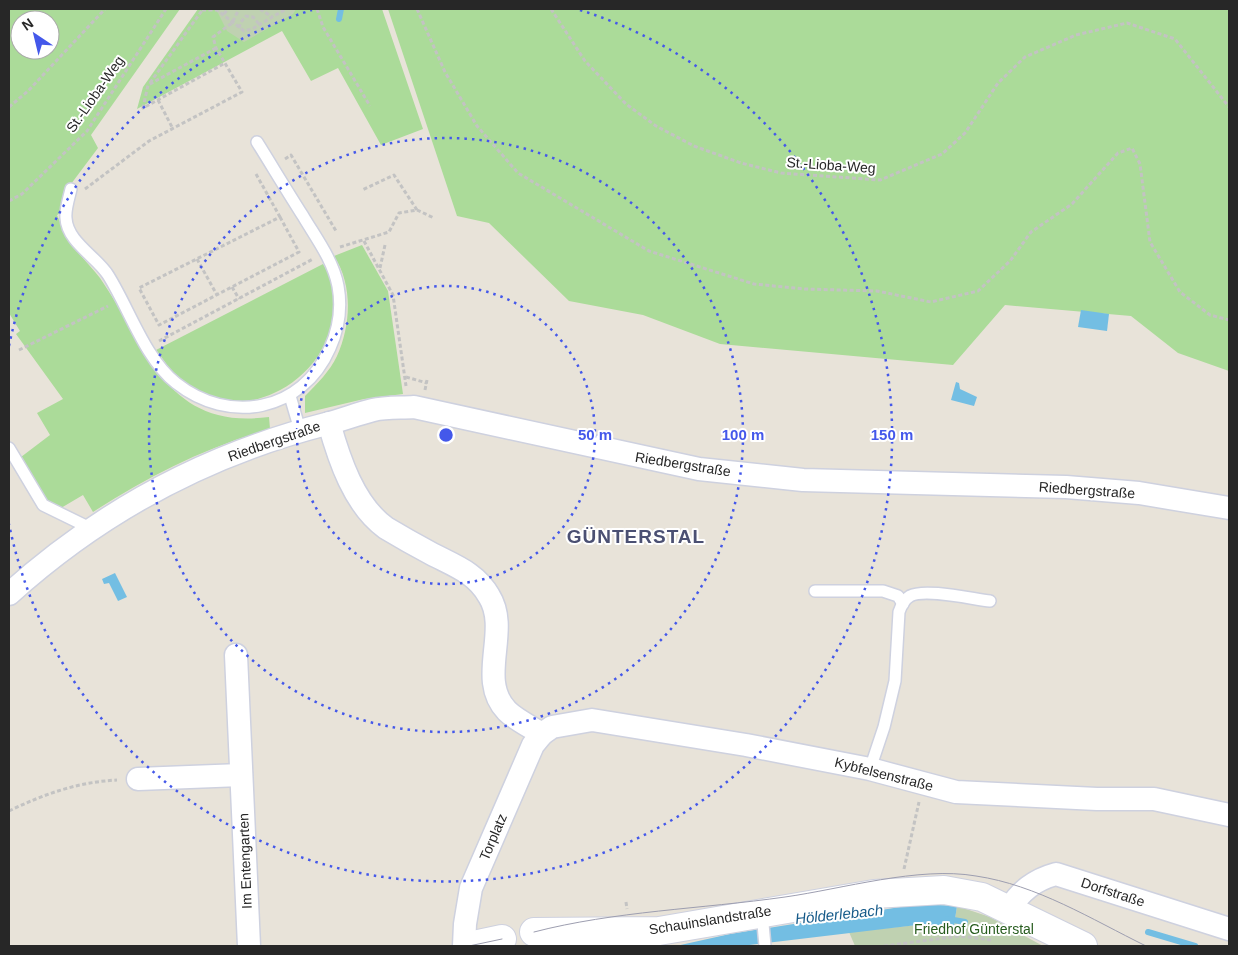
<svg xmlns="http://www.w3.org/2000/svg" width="1238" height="955" viewBox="0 0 1238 955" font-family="Helvetica,sans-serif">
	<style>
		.green { fill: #abdb99; fill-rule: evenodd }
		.cemetery { fill: #bfd1b1 }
		.water { fill: #73bee3 }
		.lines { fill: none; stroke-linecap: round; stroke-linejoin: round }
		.stream { stroke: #73bee3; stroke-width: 6 }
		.service-casing { stroke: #ced1df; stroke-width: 14 }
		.minor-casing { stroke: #ced1df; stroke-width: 25 }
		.secondary-casing { stroke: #ced1df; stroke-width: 30 }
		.path { stroke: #c3c3c3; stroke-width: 3; stroke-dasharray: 4 2.5; stroke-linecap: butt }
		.service { stroke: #fff; stroke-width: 11 }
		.minor { stroke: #fff; stroke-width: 22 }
		.secondary { stroke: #fff; stroke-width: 28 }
		.tram { stroke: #9d9eb0; stroke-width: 1 }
		.ring { fill: none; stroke: #4458ea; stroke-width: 2.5; stroke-dasharray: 2.5 5 }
		.labels { text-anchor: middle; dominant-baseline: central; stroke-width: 4; stroke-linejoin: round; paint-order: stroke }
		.street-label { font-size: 14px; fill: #272727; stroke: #fff }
		.park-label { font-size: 14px; fill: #275c1e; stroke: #fff }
		.water-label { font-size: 15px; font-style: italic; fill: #175b8a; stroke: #fff }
		.district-label { font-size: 19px; font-weight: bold; letter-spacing: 1px; fill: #4b5073; stroke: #fff }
		.centre { fill: #4458ea; stroke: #fff; stroke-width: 2.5 }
		.ring-label { font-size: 15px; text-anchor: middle; font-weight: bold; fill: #4458ea; stroke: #fff; stroke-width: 4; stroke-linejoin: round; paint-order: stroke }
	</style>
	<rect width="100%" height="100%" fill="#e8e3d9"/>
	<!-- green -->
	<g class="green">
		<path d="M9,9H180L91,135L98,148L71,184L66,210L57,215C61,224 65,234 71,243C79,255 91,266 100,278C147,346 165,431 269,417L270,429C206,447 148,476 93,512L83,495L61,508L46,502L21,457L50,435L37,413L63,399L16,334L20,331L9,313ZM20,20H50V50H20Z"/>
		<polygon points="198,9 382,9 423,129 381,145 338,68 311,81 282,31 137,109 143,87"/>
		<polygon points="388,9 1229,9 1229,371 1178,353 1131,316 1005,305 953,365 720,344 643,315 569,301 489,223 457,216"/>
		<path d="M362,245L388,291L403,394L364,399L305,413V396C317,384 330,371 337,356C351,325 353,285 334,256Z"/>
		<path d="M323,264C354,312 321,372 274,393C265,397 251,402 241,402C228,401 212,396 200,391C194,387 185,385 180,380C171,372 164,360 156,350Z"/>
	</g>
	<!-- cemetery -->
	<g class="cemetery">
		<polygon points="216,9 296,9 293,14 244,42 227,31"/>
		<polygon points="957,906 990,917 1043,946 855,946 849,932 917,925 954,926"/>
	</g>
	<!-- water -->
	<g class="water">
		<polygon points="1081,310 1109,314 1107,331 1078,327"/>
		<polygon points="956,382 959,383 960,389 977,397 974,406 951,400"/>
		<polygon points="115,573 127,597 118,601 109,583 104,584 102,579"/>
		<polygon points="919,904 957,906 954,926 917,925 741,946 676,946 730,934"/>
	</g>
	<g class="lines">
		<!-- stream -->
		<g class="stream">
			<polyline points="339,19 341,9"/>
			<polyline points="948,919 965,922"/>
			<polyline points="1148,932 1195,946"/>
		</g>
		<defs>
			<g id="service">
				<path d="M71,189C69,198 65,209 66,218C67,242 97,257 108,275C129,308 145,359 176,383C229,425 302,412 330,348C339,328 342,308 338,286C333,260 316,238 303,216C287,191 272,166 257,142"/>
				<polyline points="290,396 300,430"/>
				<polyline points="9,448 43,505 90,528"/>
				<polyline points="815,591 883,591 898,596 903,604"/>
				<path d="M870,769L884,727L895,681L899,612C901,606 905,599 910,596C925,588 972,599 990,601"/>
				<polyline points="762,913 765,946"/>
			</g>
			<g id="minor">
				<path d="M329,423C339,459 354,505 386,528C401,537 417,546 432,554C455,566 476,573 489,596C511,631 476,679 507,711C516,720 531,727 542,734"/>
				<path d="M9,594C101,511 205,455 326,424C342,420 357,414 373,410C386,407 401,408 414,407L699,469L803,480L1066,487L1139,493L1229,508"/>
				<polyline points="236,655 249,946"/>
				<polyline points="138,779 241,775"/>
				<path d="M1009,909C1021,891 1034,880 1056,874L1229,929"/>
				<polyline points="464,946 465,924 471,888 533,745 542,734 552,727 592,720 746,745 870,769 956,792 1097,799 1154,799 1229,815"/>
			</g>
			<g id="secondary">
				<polyline points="534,932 659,931 874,894 944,890 982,897 1083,946"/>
				<polyline points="469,946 502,939"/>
			</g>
		</defs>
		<!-- service casing -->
		<use href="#service" class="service-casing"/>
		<!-- minor casing -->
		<use href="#minor" class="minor-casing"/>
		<!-- secondary casing -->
		<use href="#secondary" class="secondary-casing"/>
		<!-- path -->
		<g class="path">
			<polyline points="260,9 272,17"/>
			<polyline points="317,9 323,27 370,106"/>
			<polyline points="417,9 445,72 477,126 518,173 649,251 754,284 805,289 877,291 931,302 978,291 1010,261 1031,232 1072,204 1118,153 1132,148 1140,164 1150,242 1180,292 1210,315 1229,320"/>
			<polyline points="551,9 585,61 626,104 656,126 694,146 741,163 781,173 880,180 942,154 965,133 998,83 1025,57 1076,35 1127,23 1175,39 1229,107"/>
			<polyline points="202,10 217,10 244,31 252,29 286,9"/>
			<polyline points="224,14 228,9"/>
			<polyline points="239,28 241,22 246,16 253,17 259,24"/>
			<polyline points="216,48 148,85 143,108 225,63"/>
			<polyline points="150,83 203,9"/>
			<polyline points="158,100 173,129"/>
			<polyline points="9,107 28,91 105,9"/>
			<polyline points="285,159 291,155 336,231"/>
			<polyline points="256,174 280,217"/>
			<polyline points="85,189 149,141 242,92 216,48 213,37 232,23 239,9"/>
			<polyline points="9,201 22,194 87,131 166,9"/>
			<polyline points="417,210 434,218"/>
			<polygon points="280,217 299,252 159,325 139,288"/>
			<polyline points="364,241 393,295 406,386"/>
			<polyline points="340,247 389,232 399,213 417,210 394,175 362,190"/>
			<polyline points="197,259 217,295"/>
			<polyline points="380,268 385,245"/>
			<polyline points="232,287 239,299"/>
			<polyline points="159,341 313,259"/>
			<polyline points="19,350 108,306"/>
			<polyline points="406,377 427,383"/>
			<polyline points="425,390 427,380"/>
			<path d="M9,811C44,794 78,782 117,780"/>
			<polyline points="904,869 919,802"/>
			<polyline points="626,902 627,909"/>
			<polyline points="884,946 959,936 992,940"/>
		</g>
		<!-- service -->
		<use href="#service" class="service"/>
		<!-- minor -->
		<use href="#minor" class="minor"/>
		<!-- secondary -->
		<use href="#secondary" class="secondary"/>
		<!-- tram -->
		<g class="tram">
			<path d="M534,932C615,911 701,909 785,897C842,889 919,866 976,876C1037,885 1091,919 1146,946"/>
			<polyline points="469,946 502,939"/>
		</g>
	</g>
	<!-- distance rings -->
	<g class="ring">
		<circle cx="446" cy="435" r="149"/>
		<circle cx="446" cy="435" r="297"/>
		<path d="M9 346A446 446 0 0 1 312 10M580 10A446 446 0 1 1 9 524"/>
	</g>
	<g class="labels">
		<!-- street labels -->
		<g class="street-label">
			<text transform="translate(95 94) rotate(-55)">St.-Lioba-Weg</text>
			<text transform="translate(831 165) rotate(4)">St.-Lioba-Weg</text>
			<text transform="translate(274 441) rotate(-19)">Riedbergstraße</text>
			<text transform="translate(683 464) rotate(9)">Riedbergstraße</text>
			<text transform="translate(1087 490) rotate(4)">Riedbergstraße</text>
			<text transform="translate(884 774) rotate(14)">Kybfelsenstraße</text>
			<text transform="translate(493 837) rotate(-67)">Torplatz</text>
			<text transform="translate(245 861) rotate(-92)">Im Entengarten</text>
			<text transform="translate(1113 892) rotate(18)">Dorfstraße</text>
			<text transform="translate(710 920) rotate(-9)">Schauinslandstraße</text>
		</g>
		<!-- park labels -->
		<g class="park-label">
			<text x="974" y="929">Friedhof Günterstal</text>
		</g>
		<!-- water labels -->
		<g class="water-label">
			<text transform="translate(839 914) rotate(-6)">Hölderlebach</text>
		</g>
		<!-- district labels -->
		<g class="district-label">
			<text x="636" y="536">GÜNTERSTAL</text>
		</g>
	</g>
	<circle cx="446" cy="435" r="8" class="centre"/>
	<g class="ring-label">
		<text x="595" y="440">50 m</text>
		<text x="743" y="440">100 m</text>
		<text x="892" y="440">150 m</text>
	</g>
	<!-- border -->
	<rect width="1238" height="955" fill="none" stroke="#272727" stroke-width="20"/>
	<!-- north arrow -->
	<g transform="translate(35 35) rotate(325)"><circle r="24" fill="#ffffff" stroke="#a9a9a9"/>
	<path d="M0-4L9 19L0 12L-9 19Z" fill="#4458ea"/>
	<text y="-8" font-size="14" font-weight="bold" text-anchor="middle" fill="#272727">N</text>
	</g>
</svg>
